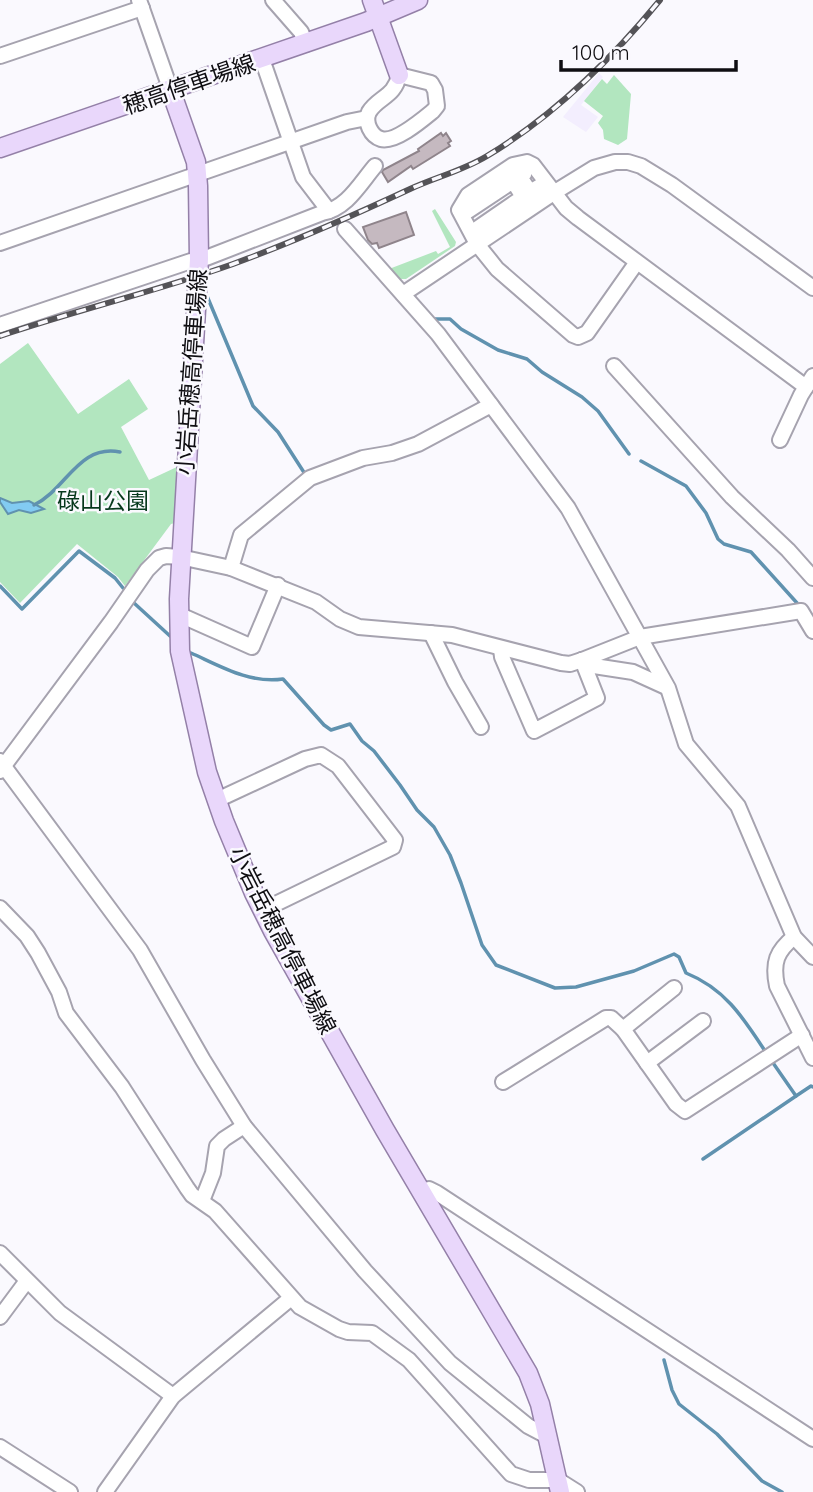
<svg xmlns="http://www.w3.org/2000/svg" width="813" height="1492" viewBox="0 0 813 1492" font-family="Quicksand,'Noto Sans JP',sans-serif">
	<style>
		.built { fill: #f3eefe }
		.green { fill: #b2e6bf }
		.water { fill: #82cbf2; stroke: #6092af; stroke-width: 2 }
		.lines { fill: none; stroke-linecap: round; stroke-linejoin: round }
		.stream { stroke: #6092af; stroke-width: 3.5 }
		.building { fill: #c5b9c0; stroke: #8f848b; stroke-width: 2 }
		.minor-casing { stroke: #a6a3af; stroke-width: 18 }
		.major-casing { stroke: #9480a8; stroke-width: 21 }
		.minor { stroke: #fff; stroke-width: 14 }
		.major { stroke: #e9d7fb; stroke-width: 18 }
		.rail-casing { stroke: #545357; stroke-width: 6 }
		.rail { stroke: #faf9fe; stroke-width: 3.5; stroke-dasharray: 10; stroke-linecap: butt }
		.labels { text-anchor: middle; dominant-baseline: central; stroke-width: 5; stroke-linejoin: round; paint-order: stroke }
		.street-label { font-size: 23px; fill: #0f0e12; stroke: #faf9fe }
		.park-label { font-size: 23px; fill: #06381c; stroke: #faf9fe }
	</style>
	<rect width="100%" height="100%" fill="#faf9fe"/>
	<!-- built -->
	<polygon class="built" points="599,73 603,77 581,105 598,117 586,132 563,117"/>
	<!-- green -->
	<g class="green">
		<polygon points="614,75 631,94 627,139 618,145 604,139 603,130 598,123 603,116 584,101 602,79 607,84"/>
		<polygon points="435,209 456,242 455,246 406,279 398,279 389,269 436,251 438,254 450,247 432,211"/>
		<polygon points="28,343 78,414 129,379 148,409 121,427 149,480 179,466 175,523 171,524 125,586 118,577 77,544 20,603 0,582 0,364"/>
	</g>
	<!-- water -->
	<polygon class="water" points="0,498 12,503 29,501 44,509 31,513 19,510 8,514 0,502"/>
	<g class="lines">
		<!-- stream -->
		<g class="stream">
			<polyline points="207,296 253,406 278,432 305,474"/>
			<polyline points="434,319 450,319 461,329 498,350 527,359 542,372 582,397 598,411 629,454"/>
			<polyline points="641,461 686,486 706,513 718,539 724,544 751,552 797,603"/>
			<path d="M34,505C67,489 78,444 120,452"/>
			<polyline points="0,586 22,609 79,551 115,578 123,588"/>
			<polyline points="134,603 170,636"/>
			<path d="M191,653C220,666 250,684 283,679L324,725L331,730L350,724L362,741L374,751L400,785L417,810L434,827L450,855L461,883L482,945L496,965L555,988L576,987L634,971L674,954L679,957L686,973C726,989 744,1019 767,1054"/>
			<polyline points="771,1060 796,1096 811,1086 813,1087"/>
			<polyline points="703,1159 796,1096"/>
			<polyline points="664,1360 672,1390 679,1404 717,1434 762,1481 782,1492"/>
		</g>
	</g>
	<!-- building -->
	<g class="building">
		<polygon points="441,133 443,136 446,133 451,141 448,143 450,146 413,169 411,166 388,182 382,172 383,170 419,151 418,149"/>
		<polygon points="406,212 414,235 379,248 377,243 372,244 368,240 363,227"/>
	</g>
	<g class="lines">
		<defs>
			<g id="minor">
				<polyline points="139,0 171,91"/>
				<polyline points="273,0 301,32 306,44"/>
				<polyline points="0,56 142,8"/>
				<polyline points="262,59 303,177 329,211"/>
				<path d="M399,75L431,83L435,90L437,106L433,111C422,120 395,143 381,139C371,136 364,122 369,112C378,97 395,97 399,75Z"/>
				<polygon points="517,170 522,170 524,174 520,177 530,192 540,186 540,194 485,231 478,228 523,197 513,181 468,211 471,200"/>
				<polyline points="345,229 438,334 568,508 668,688 686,744 738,806 794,937 813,957"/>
				<polyline points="0,243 347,122 367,118"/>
				<path d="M206,258L322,213C347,208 359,185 375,166"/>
				<polyline points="637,262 587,333 578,337 573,335 497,269 477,244 459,210 468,195 513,165 527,162 533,165 566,208 578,218 806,387"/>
				<polyline points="403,294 555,192 594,168 615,162 628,162 641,166 672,185 813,288"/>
				<polyline points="0,325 191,261"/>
				<polyline points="614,366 732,497 788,550 813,578"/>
				<polyline points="780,440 801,395 813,376"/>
				<polyline points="231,568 241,535 310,478 363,458 392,453 418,444 491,405"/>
				<polyline points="180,615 252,647 278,585"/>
				<polyline points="431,633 455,682 481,727"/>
				<polyline points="501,649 502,657 534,731 597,698 582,660"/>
				<polyline points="582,660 594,666 633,672 666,687"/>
				<polyline points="0,761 140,950 203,1060 244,1126 365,1271 450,1363 528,1426 547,1436"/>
				<polyline points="0,771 111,622 147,570 159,558 166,556 180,557 231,568 316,602 340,619 359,627 452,635 561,663 570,664 582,660 640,637 801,611 813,631"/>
				<polyline points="217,800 305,759 321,755 338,766 395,840 393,847 263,910"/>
				<polyline points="0,908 27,936 38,953 59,992 66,1013 122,1087 187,1188 192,1195 215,1211 300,1307 339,1329 348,1332 372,1333 409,1360 511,1474 529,1480 558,1480 577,1492"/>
				<path d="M794,937C777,951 772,962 777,986L813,1058"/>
				<polyline points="623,1029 674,988"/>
				<polyline points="647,1063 703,1021"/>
				<polyline points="503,1082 606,1018 611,1018 623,1029 676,1104 685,1111 802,1035"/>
				<polyline points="421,1191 429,1189 437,1193 813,1439"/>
				<polyline points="202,1201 213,1173 217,1146 224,1139 244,1126"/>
				<polyline points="0,1253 60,1313 173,1396"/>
				<polyline points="0,1317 26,1282"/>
				<polyline points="0,1447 70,1492"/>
				<polyline points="105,1492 173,1396 291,1298"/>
			</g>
			<g id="major">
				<polyline points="372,0 399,75"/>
				<polyline points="171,91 196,162 198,186 199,259 179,599 180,651 207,772 224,821 254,893 273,931 385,1130 528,1373 540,1404 560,1492"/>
				<polyline points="0,148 366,22 418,0"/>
			</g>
		</defs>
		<!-- minor casing -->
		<use href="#minor" class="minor-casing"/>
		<!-- major casing -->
		<use href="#major" class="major-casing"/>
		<!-- minor -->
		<use href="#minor" class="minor"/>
		<!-- major -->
		<use href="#major" class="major"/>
		<defs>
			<path id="rail" d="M0,336C77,310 157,291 233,264C293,242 352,216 410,189C436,177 462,171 487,156C555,115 610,61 660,0"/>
		</defs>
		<!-- rail casing -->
		<use href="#rail" class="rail-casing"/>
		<!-- rail -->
		<use href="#rail" class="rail"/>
	</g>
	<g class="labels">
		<!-- street labels -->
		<g class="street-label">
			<text transform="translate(189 84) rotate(-19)">穂高停車場線</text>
			<text transform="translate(191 372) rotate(-86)">小岩岳穂高停車場線</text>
			<text transform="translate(283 940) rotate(63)">小岩岳穂高停車場線</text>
		</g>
		<!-- park labels -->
		<g class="park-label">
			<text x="103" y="500">碌山公園</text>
		</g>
	</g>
	<!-- scale -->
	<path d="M561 60v10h175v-10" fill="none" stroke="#0f0e12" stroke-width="3.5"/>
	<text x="572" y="60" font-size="21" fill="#0f0e12" stroke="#faf9fe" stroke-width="5" paint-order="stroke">100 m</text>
</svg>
